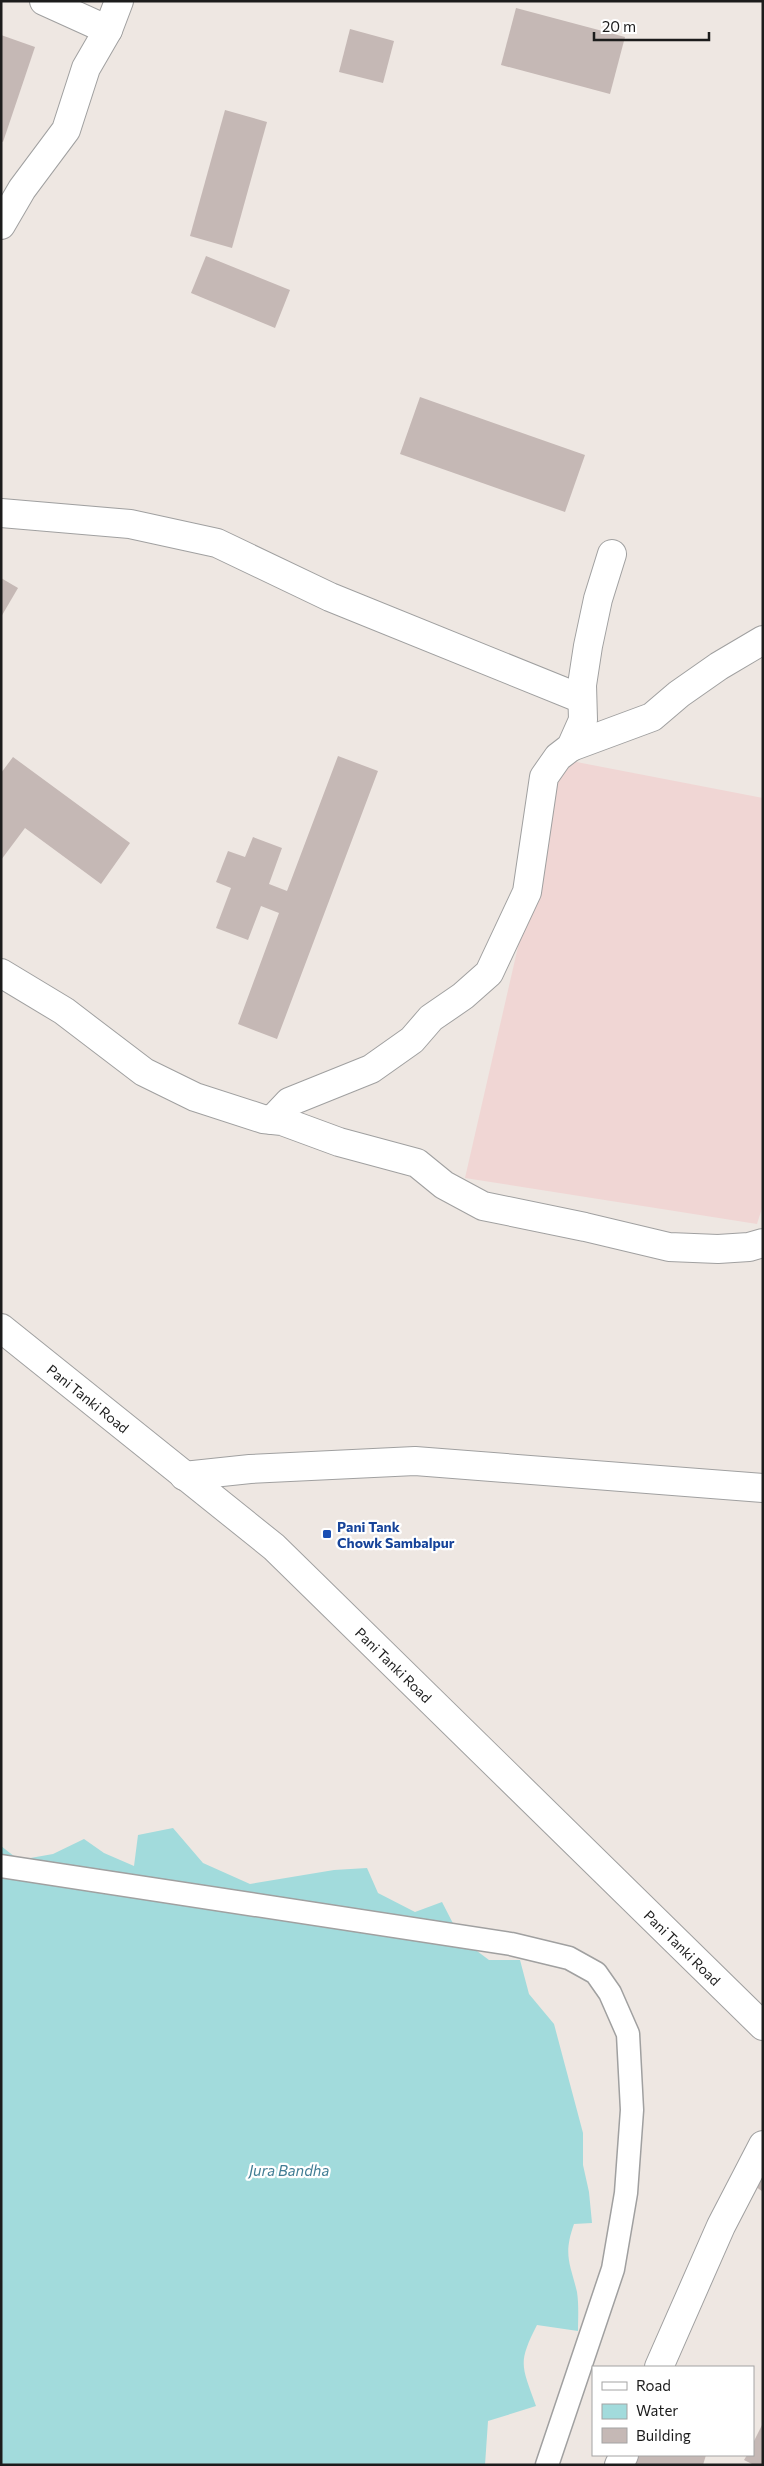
<svg xmlns="http://www.w3.org/2000/svg" width="764" height="2466" viewBox="0 0 764 2466" font-family="Commissioner,sans-serif">
	<style>
		.military { fill: #f0d6d4 }
		.water { fill: #a2dbdc }
		.building { fill: #c5b8b5 }
		.lines { fill: none; stroke-linecap: round; stroke-linejoin: round }
		.service-casing { stroke: #a0a0a0; stroke-width: 25 }
		.minor-casing { stroke: #a0a0a0; stroke-width: 30 }
		.tertiary-casing { stroke: #a0a0a0; stroke-width: 30 }
		.service { stroke: #fff; stroke-width: 22 }
		.minor { stroke: #fff; stroke-width: 28 }
		.tertiary { stroke: #fff; stroke-width: 28 }
		.transit-dot { fill: #1a4fb4; stroke: #fff; stroke-width: 2 }
		.labels { text-anchor: middle; dominant-baseline: central; stroke-width: 4.5; stroke-linejoin: round; paint-order: stroke }
		.street-label { font-size: 14px; fill: #1c1c1c; stroke: #fff }
		.transit-label { font-size: 14px; font-weight: bold; fill: #164399; stroke: #fff; text-anchor: start }
		.water-label { font-size: 15px; font-style: italic; fill: #417d94; stroke: #fff }
	</style>
	<rect width="100%" height="100%" fill="#eee7e2"/>
	<!-- military -->
	<polygon class="military" points="561,759 763,798 763,1205 757,1224 465,1178"/>
	<!-- water -->
	<path class="water" d="M173,1828L203,1863L250,1884L334,1870L367,1868L378,1893L415,1912L442,1902L461,1939L489,1960H520L529,1994L554,2024L583,2133V2165L589,2192L592,2223L574,2224C563,2255 570,2263 577,2292C579,2305 578,2319 578,2331L537,2325C517,2364 522,2366 536,2406L488,2421L485,2465H1V1846L19,1860L53,1854L84,1839L104,1853L134,1866L138,1835Z"/>
	<!-- building -->
	<g class="building">
		<polygon points="516,8 625,37 610,94 501,65"/>
		<polygon points="350,29 394,41 383,83 339,72"/>
		<polygon points="1,35 35,47 3,142 1,141"/>
		<polygon points="225,110 267,122 232,248 190,236"/>
		<polygon points="206,256 290,290 275,328 191,293"/>
		<polygon points="420,397 585,455 565,512 400,454"/>
		<polygon points="1,578 18,588 1,617"/>
		<polygon points="338,756 378,771 277,1039 238,1024 279,913 261,906 248,940 216,928 231,888 216,882 228,851 245,857 253,837 282,848 269,884 287,891"/>
		<polygon points="13,757 130,843 101,884 25,828 1,860 1,773"/>
		<polygon points="763,2167 763,2192 751,2183"/>
		<polygon points="763,2423 763,2465 754,2465 744,2460 747,2455 753,2455 753,2443"/>
		<polygon points="638,2455 706,2455 703,2465 634,2465"/>
	</g>
	<g class="lines">
		<defs>
			<polyline id="service" points="1,1866 511,1944 569,1958 596,1973 610,1993 628,2034 632,2110 626,2193 613,2269 547,2465"/>
			<g id="minor">
				<polyline points="44,1 108,30"/>
				<polyline points="1,225 22,189 66,130 86,68 108,30 119,1"/>
				<polyline points="1,513 130,524 217,543 330,597 582,699"/>
				<polyline points="571,747 652,717 679,694 719,666 763,640"/>
				<polyline points="1,973 64,1011 144,1072 195,1097 263,1119 282,1121 339,1142 417,1163 444,1185 483,1206 585,1227 669,1247 718,1249 749,1247 763,1243"/>
				<polyline points="272,1120 289,1102 371,1069 412,1040 431,1018 463,996 489,973 527,892 544,777 558,757 571,747 583,720 582,685 588,646 598,599 612,554"/>
				<polyline points="184,1476 250,1469 415,1461 763,1488"/>
				<polyline points="659,2367 721,2226 763,2145"/>
				<polyline points="619,2465 624,2455"/>
			</g>
			<g id="tertiary">
				<path id="s1" d="M1,1328L274,1547L763,2026"/>
			</g>
		</defs>
		<!-- service casing -->
		<use href="#service" class="service-casing"/>
		<!-- minor casing -->
		<use href="#minor" class="minor-casing"/>
		<!-- tertiary casing -->
		<use href="#tertiary" class="tertiary-casing"/>
		<!-- service -->
		<use href="#service" class="service"/>
		<!-- minor -->
		<use href="#minor" class="minor"/>
		<!-- tertiary -->
		<use href="#tertiary" class="tertiary"/>
	</g>
	<!-- markers -->
	<rect class="transit-dot" x="322" y="1529" width="10" height="10" rx="2.5"/>
	<g class="labels">
		<!-- street labels -->
		<g class="street-label">
			<text stroke="none"><textPath href="#s1" startOffset="112">Pani Tanki Road</textPath></text>
			<text stroke="none"><textPath href="#s1" startOffset="518">Pani Tanki Road</textPath></text>
			<text stroke="none"><textPath href="#s1" startOffset="922">Pani Tanki Road</textPath></text>
		</g>
		<!-- transit labels -->
		<g class="transit-label">
			<text x="337" y="1526">Pani Tank<tspan x="337" dy="16">Chowk Sambalpur</tspan></text>
		</g>
		<!-- water labels -->
		<g class="water-label">
			<text x="289" y="2170">Jura Bandha</text>
		</g>
	</g>
	<!-- border -->
	<rect width="764" height="2466" fill="none" stroke="#1c1c1c" stroke-width="5"/>
	<!-- legend -->
	<rect x="592" y="2366" width="162" height="90" fill="#ffffff" stroke="#a4a4a4"/>
	<rect x="602" y="2382" width="25" height="8" fill="#ffffff" stroke="#a4a4a4"/>
	<text x="636" y="2391" font-size="15" fill="#1c1c1c">Road</text>
	<rect x="602" y="2404" width="25" height="15" fill="#a2dbdc" stroke="#a4a4a4"/>
	<text x="636" y="2416" font-size="15" fill="#1c1c1c">Water</text>
	<rect x="602" y="2428" width="25" height="15" fill="#c5b8b5" stroke="#a4a4a4"/>
	<text x="636" y="2441" font-size="15" fill="#1c1c1c">Building</text>
	<!-- scale -->
	<path d="M594 32v8h115v-8" fill="none" stroke="#1c1c1c" stroke-width="2.5"/>
	<text x="602" y="32" font-size="15" fill="#1c1c1c" stroke="#ffffff" stroke-width="4" paint-order="stroke">20 m</text>
</svg>
